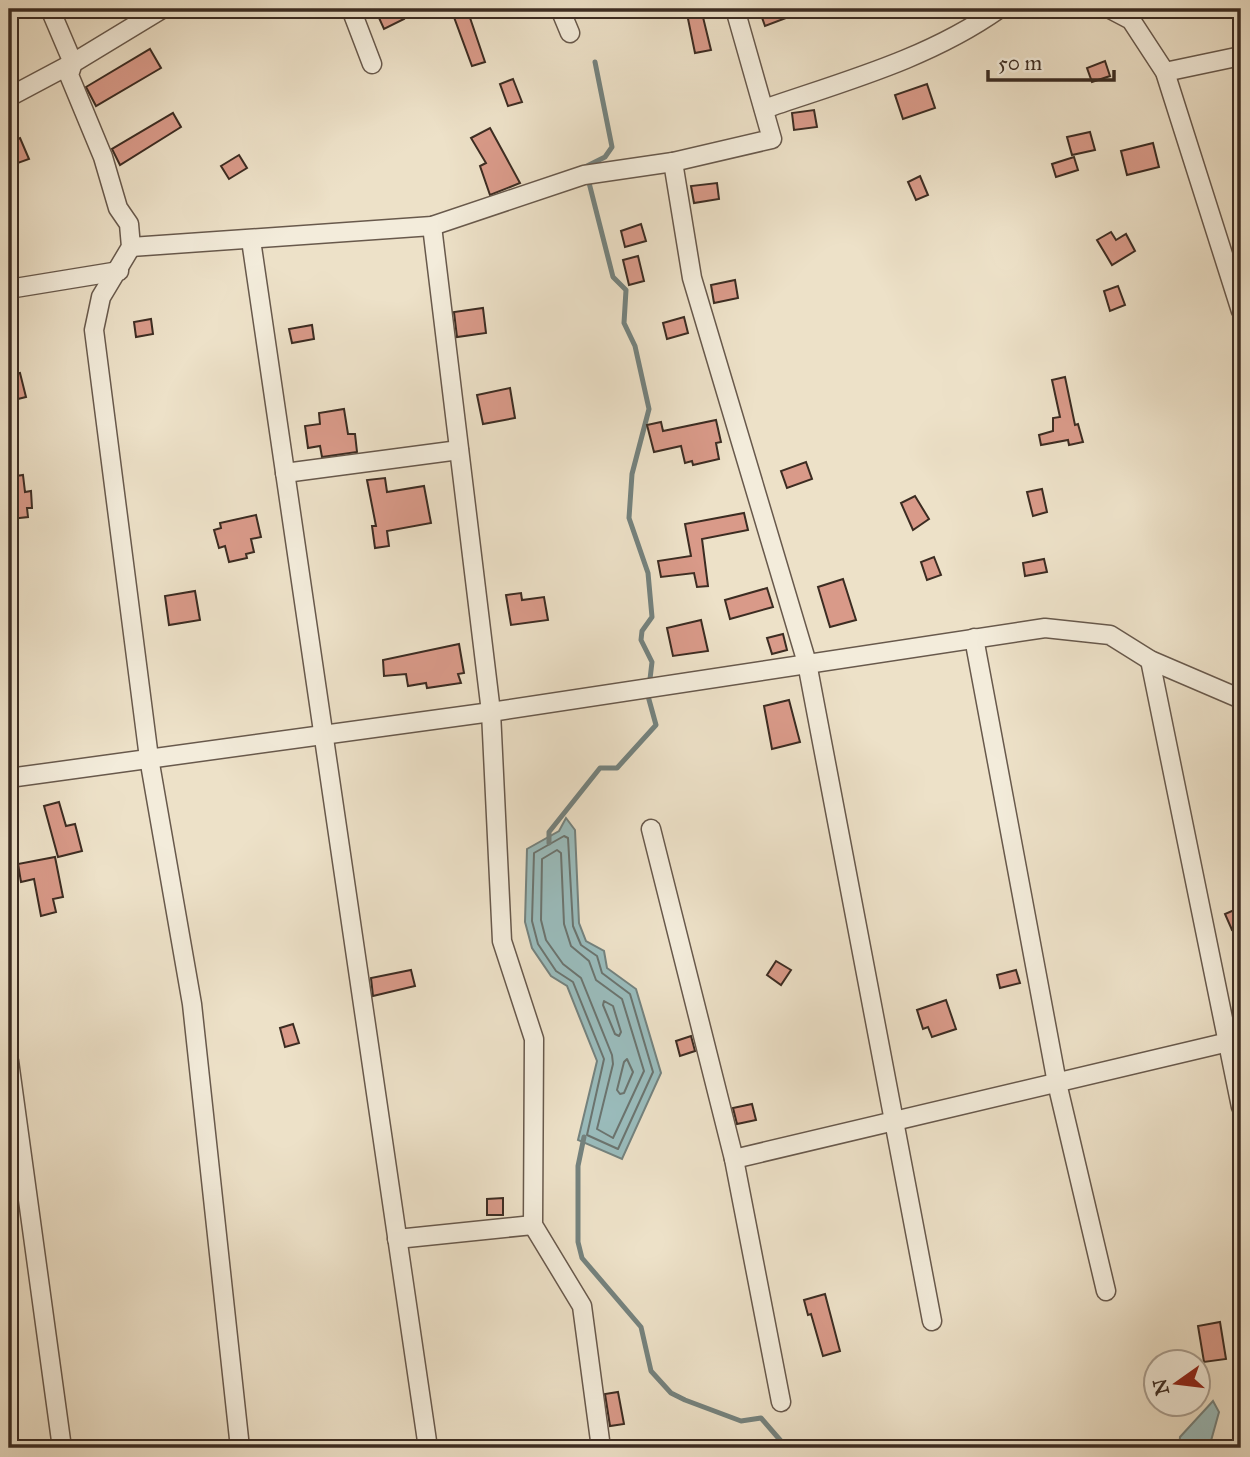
<svg xmlns="http://www.w3.org/2000/svg" width="1250" height="1457" viewBox="0 0 1250 1457" font-family="'IM FELL Great Primer',serif">
	<style>
		.water { fill: #9abcbc; stroke: #74827e; stroke-width: 2 }
		.lines { fill: none; stroke-linecap: round; stroke-linejoin: round }
		.shore { stroke: #6b746f; stroke-width: 2 }
		.stream { stroke: #74827e; stroke-width: 5 }
		.building { fill: #d99a89; stroke: #3c2c22; stroke-width: 2 }
		.minor-casing { stroke: #68594c; stroke-width: 21 }
		.minor { stroke: #f3ecdb; stroke-width: 18 }
	</style>
	<rect width="100%" height="100%" fill="#ede1c8"/>
	<filter id="stains"><feTurbulence type="fractalNoise" baseFrequency=".00286" numOctaves="4"/><feColorMatrix values="0 0 0 0 .2 0 0 0 0 .09 0 0 0 0 .02 0 0 0 .5 -.17"/></filter>
	<radialGradient id="worn" r=".72"><stop offset=".6" stop-color="#630" stop-opacity="0"/><stop offset="1" stop-color="#630" stop-opacity=".3"/></radialGradient>
	<!-- water -->
	<g class="water">
		<polygon points="566,818 575,830 579,923 586,941 604,951 607,968 636,989 661,1073 622,1159 578,1140 597,1061 567,986 551,976 532,948 525,922 527,849 559,831"/>
		<polygon points="1213,1401 1219,1412 1209,1448 1179,1448 1180,1437"/>
	</g>
	<g class="lines">
		<!-- shore -->
		<g class="shore">
			<polygon points="564,836 568,838 573,926 581,945 597,956 602,973 630,994 653,1072 618,1149 587,1135 604,1059 573,982 556,971 538,944 532,921 534,853"/>
			<polygon points="557,850 561,853 564,924 571,946 589,961 596,980 622,999 644,1071 613,1138 597,1129 613,1064 612,1055 581,978 563,964 546,940 541,920 542,859"/>
			<polygon points="604,1001 613,1006 621,1032 619,1036 615,1034 603,1005"/>
			<polygon points="627,1059 633,1072 624,1093 620,1094 617,1090 624,1062"/>
		</g>
		<!-- stream -->
		<g class="stream">
			<polyline points="549,843 549,832 600,768 617,768 656,725 648,696 652,662 641,640 642,631 652,617 648,573 629,518 632,474 649,409 635,346 624,323 626,290 613,277 585,167 605,157 612,147 595,62"/>
			<polyline points="584,1137 578,1166 578,1242 582,1258 641,1327 651,1371 671,1393 685,1400 741,1421 761,1418 787,1448"/>
		</g>
	</g>
	<!-- building -->
	<g class="building">
		<polygon points="375,9 400,9 404,19 384,29"/>
		<polygon points="451,9 467,9 485,62 472,66"/>
		<polygon points="686,9 701,9 711,50 695,53"/>
		<polygon points="759,9 807,9 807,10 765,26"/>
		<polygon points="150,49 161,68 96,106 86,87"/>
		<polygon points="1105,61 1110,76 1092,82 1087,68"/>
		<polygon points="513,79 522,102 508,106 500,84"/>
		<polygon points="927,84 935,108 903,119 895,95"/>
		<polygon points="814,110 817,127 794,130 792,113"/>
		<polygon points="173,113 181,127 120,165 112,149"/>
		<polygon points="490,128 520,183 490,195 480,166 486,163 471,138"/>
		<polygon points="1090,132 1095,150 1072,155 1067,137"/>
		<polygon points="20,138 29,159 15,164 9,143"/>
		<polygon points="1153,143 1159,167 1127,175 1121,151"/>
		<polygon points="239,155 247,168 229,179 221,166"/>
		<polygon points="1074,157 1078,170 1056,177 1052,164"/>
		<polygon points="920,176 928,195 916,200 908,182"/>
		<polygon points="717,183 719,199 694,203 691,186"/>
		<polygon points="641,224 646,241 625,247 621,231"/>
		<polygon points="1111,232 1116,240 1126,234 1135,251 1112,265 1097,240"/>
		<polygon points="638,256 644,281 629,285 623,260"/>
		<polygon points="735,280 738,298 714,303 711,285"/>
		<polygon points="1118,286 1125,305 1110,311 1104,291"/>
		<polygon points="483,308 486,333 457,337 454,312"/>
		<polygon points="684,317 688,333 667,339 663,323"/>
		<polygon points="151,319 153,334 136,337 134,322"/>
		<polygon points="312,325 314,339 292,343 289,329"/>
		<polygon points="20,373 26,397 14,400 9,375"/>
		<polygon points="1065,377 1075,425 1078,424 1083,442 1069,445 1068,440 1041,445 1039,435 1053,431 1053,418 1060,417 1052,380"/>
		<polygon points="510,388 515,418 483,424 477,395"/>
		<polygon points="344,409 348,434 355,434 357,452 322,457 320,446 308,448 305,426 320,424 319,413"/>
		<polygon points="716,420 721,442 716,443 719,459 693,465 692,461 685,463 681,446 654,452 647,425 661,422 663,431"/>
		<polygon points="806,462 812,479 787,488 781,471"/>
		<polygon points="23,475 25,492 31,491 32,508 27,508 28,517 11,519 9,477"/>
		<polygon points="385,478 387,492 424,486 431,523 387,531 389,546 375,548 372,526 376,526 367,480"/>
		<polygon points="1042,489 1047,512 1033,516 1027,492"/>
		<polygon points="915,496 929,519 913,530 901,503"/>
		<polygon points="744,513 748,530 702,539 708,586 697,587 694,573 661,577 658,561 691,556 685,524"/>
		<polygon points="256,515 261,537 251,539 254,552 246,554 247,558 229,562 225,546 219,548 214,530 221,528 220,523"/>
		<polygon points="934,557 941,575 927,580 921,562"/>
		<polygon points="1044,559 1047,572 1025,576 1023,563"/>
		<polygon points="843,579 856,620 830,627 818,587"/>
		<polygon points="767,588 773,607 730,619 725,600"/>
		<polygon points="195,591 200,620 169,625 165,596"/>
		<polygon points="521,593 522,600 544,597 548,620 511,625 506,595"/>
		<polygon points="701,620 708,651 673,656 667,628"/>
		<polygon points="783,634 787,650 772,654 767,638"/>
		<polygon points="459,644 464,673 458,674 461,683 427,688 426,683 408,686 406,674 384,676 383,660"/>
		<polygon points="789,700 800,742 772,749 764,706"/>
		<polygon points="59,802 66,826 75,824 82,851 58,857 44,806"/>
		<polygon points="55,857 63,897 53,899 56,912 41,916 34,879 21,882 18,864"/>
		<polygon points="1241,907 1241,926 1232,930 1225,914"/>
		<polygon points="776,961 791,970 781,985 767,975"/>
		<polygon points="411,970 415,986 373,996 371,978"/>
		<polygon points="1016,970 1020,983 1000,988 997,975"/>
		<polygon points="946,1000 956,1029 932,1037 928,1027 923,1029 917,1010"/>
		<polygon points="293,1024 299,1043 285,1047 280,1028"/>
		<polygon points="691,1036 695,1051 680,1056 676,1041"/>
		<polygon points="752,1104 756,1120 737,1124 733,1108"/>
		<polygon points="503,1198 503,1215 487,1215 487,1199"/>
		<polygon points="825,1294 840,1351 823,1356 811,1314 808,1315 804,1300"/>
		<polygon points="1220,1322 1226,1359 1204,1362 1198,1326"/>
		<polygon points="618,1392 624,1424 610,1426 605,1394"/>
	</g>
	<g class="lines">
		<defs>
			<g id="minor">
				<polyline points="162,9 73,63 69,75 103,157 118,208 129,224 131,247 101,297 94,330 149,758 192,1004 240,1448"/>
				<polyline points="351,9 372,64"/>
				<polyline points="560,9 570,33"/>
				<polyline points="1110,9 1131,20 1165,72 1241,311"/>
				<polyline points="1165,72 1241,56"/>
				<polyline points="9,97 73,63 50,9"/>
				<path d="M764,109C845,81 928,59 999,9"/>
				<polyline points="673,162 692,278 807,663 932,1321"/>
				<polyline points="432,226 491,712 502,941 534,1039 533,1225 582,1306 601,1448"/>
				<polyline points="251,240 428,1448"/>
				<polyline points="131,247 432,226 584,175 673,162 772,139 735,9"/>
				<polyline points="9,289 119,271"/>
				<polyline points="285,473 459,450"/>
				<polyline points="974,638 1057,1083 1106,1291"/>
				<polyline points="1150,660 1241,1107"/>
				<polyline points="9,778 491,712 1045,628 1110,635 1150,660 1241,699"/>
				<polyline points="651,829 734,1159 781,1402"/>
				<polyline points="9,1061 62,1448"/>
				<polyline points="734,1159 1241,1039"/>
				<polyline points="397,1239 533,1225"/>
			</g>
		</defs>
		<!-- minor casing -->
		<use href="#minor" class="minor-casing"/>
		<!-- minor -->
		<use href="#minor" class="minor"/>
	</g>
	<!-- margin -->
	<rect width="1250" height="1457" fill="none" stroke="#ede1c8" stroke-width="35"/>
	<rect x="10" y="10" width="1229" height="1436" fill="none" stroke="#3c2c22" stroke-width="3.5"/>
	<rect x="18" y="18" width="1215" height="1422" fill="none" stroke="#3c2c22" stroke-width="2"/>
	<!-- north arrow -->
	<g transform="translate(1177 1383) rotate(256)"><circle r="33" fill="#f3ecdb" stroke="#aa9f91" stroke-width="2"/>
	<path d="M0-5L12 26L0 18L-12 26Z" fill="#8f2418"/>
	<text y="-10" font-size="19" font-weight="bold" text-anchor="middle" fill="#3c2c22">N</text>
	</g>
	<!-- scale -->
	<path d="M988 70v10h126v-10" fill="none" stroke="#3c2c22" stroke-width="3.5"/>
	<text x="998" y="70" font-size="21" fill="#3c2c22" stroke="#f3ecdb" stroke-width="5" paint-order="stroke">50 m</text>
	<rect width="100%" height="100%" filter="url(#stains)"/>
	<rect width="100%" height="100%" fill="url(#worn)"/>
</svg>
